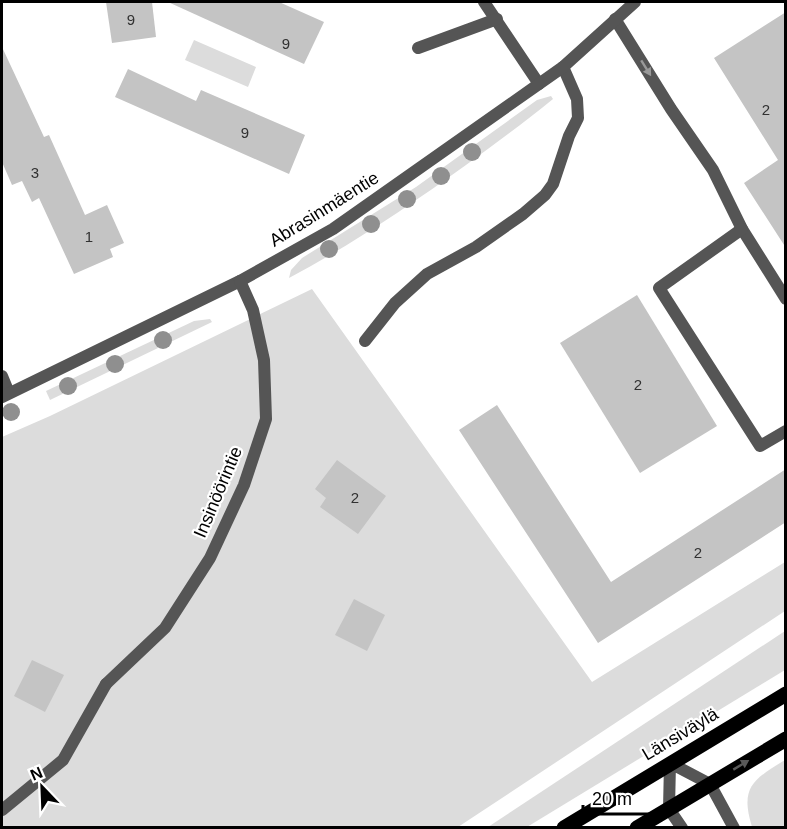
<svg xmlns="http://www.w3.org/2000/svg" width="787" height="829" viewBox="0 0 787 829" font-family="Helvetica,sans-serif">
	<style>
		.green { fill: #dcdcdc }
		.building { fill: #c4c4c4 }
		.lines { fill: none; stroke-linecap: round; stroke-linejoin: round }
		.service { stroke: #555; stroke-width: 12 }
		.minor { stroke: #555; stroke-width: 12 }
		.primary { stroke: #000; stroke-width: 15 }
		.tree { fill: #8f8f8f }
		.oneway { fill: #999 }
		.oneway2 { fill: #595959 }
		.labels { text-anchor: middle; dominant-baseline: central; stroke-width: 4.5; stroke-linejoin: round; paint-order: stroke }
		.number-label { font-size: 15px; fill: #313131 }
		.street-label { font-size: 18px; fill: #000; stroke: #fff }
	</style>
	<rect width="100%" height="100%" fill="#fff"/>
	<!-- green -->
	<g class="green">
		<polygon points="194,40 256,67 248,87 185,60"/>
		<path d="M551,96L553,99C525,122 496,143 466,165C409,206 351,245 289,278L291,270L302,258L416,187L537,100Z"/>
		<polygon points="312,289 592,682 785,562 785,611 458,827 2,828 2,437 50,416"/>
		<polygon points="210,319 212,322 50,400 46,391 194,321"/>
		<polygon points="785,631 785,670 527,827 488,827"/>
		<path d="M785,760V827H752C740,788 752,780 785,760Z"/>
	</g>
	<!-- building -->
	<g class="building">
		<polygon points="106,2 152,2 156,37 112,43"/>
		<polygon points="168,2 279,2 324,22 304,64"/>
		<polygon points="786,12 786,248 744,183 778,160 714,58"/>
		<polygon points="2,47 44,137 49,135 85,215 107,205 124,243 110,249 113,257 74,274 39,198 32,202 22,181 12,185 2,162"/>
		<polygon points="128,69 196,101 201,90 305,135 289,174 115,97"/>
		<polygon points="637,295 717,426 640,473 560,343"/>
		<polygon points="497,405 611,582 786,469 786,522 598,643 459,430"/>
		<polygon points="337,460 386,496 358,534 320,507 326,498 315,489"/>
		<polygon points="354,599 385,615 367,651 335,635"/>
		<polygon points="32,660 64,675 45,712 14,696"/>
	</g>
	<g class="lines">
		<!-- service -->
		<g class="service">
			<polyline points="484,2 539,84"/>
			<polyline points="615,19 671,109 713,170 742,229 786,299"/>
			<polyline points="418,48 497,19"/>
			<polyline points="742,229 659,288 760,446 786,431"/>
			<polyline points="365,341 395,303 427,274 476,247 523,214 545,195 553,184 569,136 578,118 577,99 563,67"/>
			<polyline points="2,810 63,760 106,684"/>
		</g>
		<!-- minor -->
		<g class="minor">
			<polyline points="2,376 9,393"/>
			<polyline points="2,397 240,281 333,229 563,67 635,2"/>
			<polyline points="106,684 165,628 210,558 244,485 266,419 264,360 253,310 240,281"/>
			<polyline points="682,828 669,809 670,763 710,784 734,828"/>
		</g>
		<!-- primary -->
		<g class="primary">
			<polyline points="564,828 786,694"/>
			<polyline points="637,828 786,739"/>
		</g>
	</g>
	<!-- trees -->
	<g class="tree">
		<circle cx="472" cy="152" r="9"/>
		<circle cx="441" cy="176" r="9"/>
		<circle cx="407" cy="199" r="9"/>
		<circle cx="371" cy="224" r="9"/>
		<circle cx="329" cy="249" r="9"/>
		<circle cx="163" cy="340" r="9"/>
		<circle cx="115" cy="364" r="9"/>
		<circle cx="68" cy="386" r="9"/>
		<circle cx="11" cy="412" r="9"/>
	</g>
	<!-- one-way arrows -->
	<defs><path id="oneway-solid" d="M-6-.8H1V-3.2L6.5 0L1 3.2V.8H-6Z" transform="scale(1.5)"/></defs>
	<use class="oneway" href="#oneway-solid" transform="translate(646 68) rotate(58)"/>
	<use class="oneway2" href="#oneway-solid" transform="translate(741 765) rotate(-31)"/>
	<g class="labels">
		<!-- number labels -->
		<g class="number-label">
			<text x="131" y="19">9</text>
			<text x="286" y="43">9</text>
			<text x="766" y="109">2</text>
			<text x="245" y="132">9</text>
			<text x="35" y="172">3</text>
			<text x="89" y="236">1</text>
			<text x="638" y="384">2</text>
			<text x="355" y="497">2</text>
			<text x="698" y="552">2</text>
		</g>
		<!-- street labels -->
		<g class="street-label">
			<text transform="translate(324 209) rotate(-32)">Abrasinmäentie</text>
			<text transform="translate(218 492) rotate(-67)">Insinöörintie</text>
			<text transform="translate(680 734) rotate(-31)">Länsiväylä</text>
		</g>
	</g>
	<!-- border -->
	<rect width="787" height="829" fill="none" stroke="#000000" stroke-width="6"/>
	<!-- north arrow -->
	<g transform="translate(42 787) rotate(337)" stroke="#ffffff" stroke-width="4.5" paint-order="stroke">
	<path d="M0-4.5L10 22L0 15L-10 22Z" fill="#000000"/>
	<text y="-9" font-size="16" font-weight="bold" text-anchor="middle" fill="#000000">N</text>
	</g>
	<!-- scale -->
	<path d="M583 805v9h87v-9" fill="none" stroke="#000000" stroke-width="3"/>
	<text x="592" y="805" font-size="18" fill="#000000" stroke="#ffffff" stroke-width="4.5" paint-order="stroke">20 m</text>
</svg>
